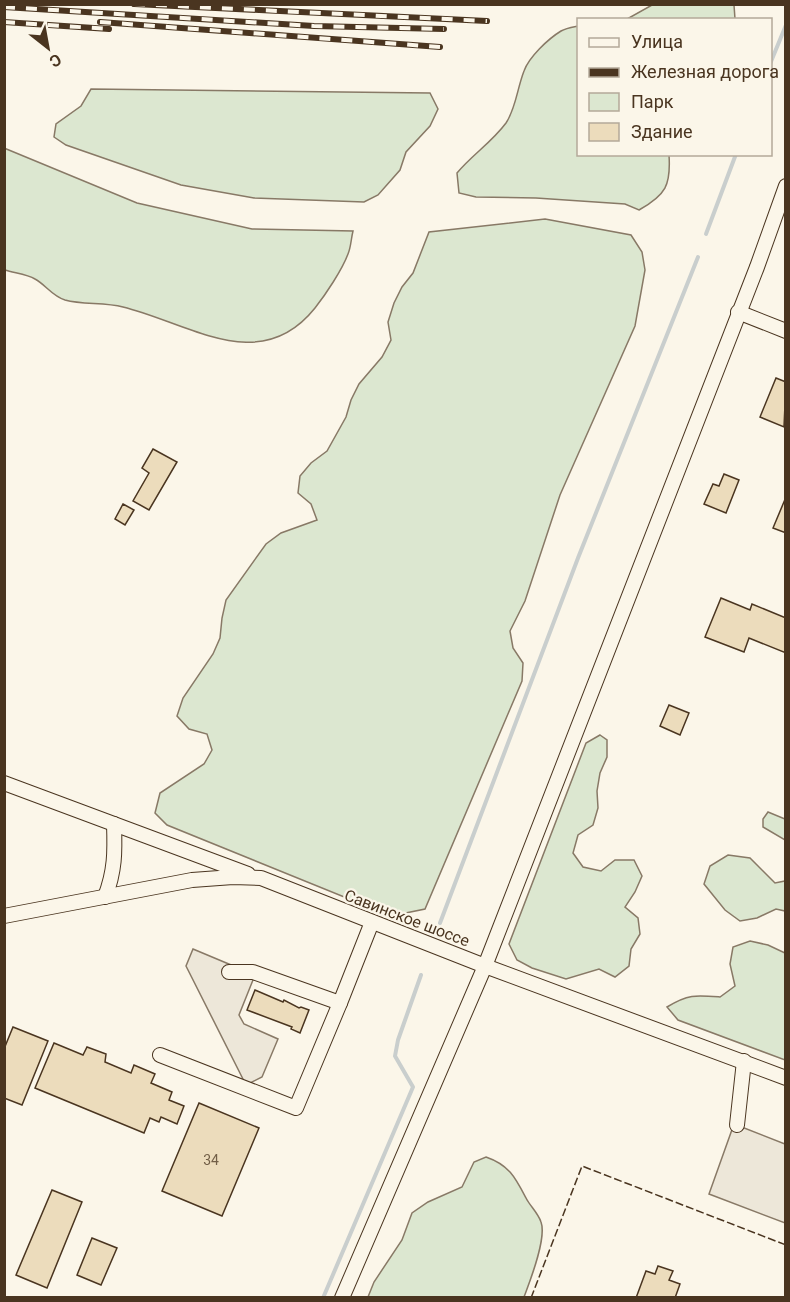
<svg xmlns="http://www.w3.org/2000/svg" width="790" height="1302" viewBox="0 0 790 1302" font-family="Roboto,sans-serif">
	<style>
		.green { fill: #dce7d0; stroke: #887966; stroke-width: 1.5 }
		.parking { fill: #ede7d9; stroke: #887966; stroke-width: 1.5 }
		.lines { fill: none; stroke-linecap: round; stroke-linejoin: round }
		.stream { stroke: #c9cecd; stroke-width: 4 }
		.building { fill: #ecdcbc; stroke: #4a3520; stroke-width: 1.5 }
		.minor-casing { stroke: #4a3520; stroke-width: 16 }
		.minor { stroke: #fbf6e9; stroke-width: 14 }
		.rail-casing { stroke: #4a3520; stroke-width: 6 }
		.rail { stroke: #fbf6e9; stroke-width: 4; stroke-dasharray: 11; stroke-linecap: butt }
		.fence { stroke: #4a3520; stroke-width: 1.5; stroke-dasharray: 8 3; stroke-linecap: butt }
		.labels { text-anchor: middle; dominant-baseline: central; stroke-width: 4.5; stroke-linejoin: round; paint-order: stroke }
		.number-label { font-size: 14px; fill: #725f47 }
		.street-label { font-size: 16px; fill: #4a3520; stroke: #fbf6e9 }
	</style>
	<rect width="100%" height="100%" fill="#fbf6e9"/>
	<!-- green -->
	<g class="green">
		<polygon points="652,5 734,5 735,19 627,19"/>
		<path d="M578,26V154L669,155C671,185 666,195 639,210L625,204L536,198L476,197L459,193L457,173C472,155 492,142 506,123C516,108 517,89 524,71C529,57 548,39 561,31C566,28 573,27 578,26Z"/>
		<polygon points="91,89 430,93 438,109 430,126 406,152 400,170 378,195 364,202 254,198 181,185 66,145 54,137 56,124 81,106"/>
		<path d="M4,148L137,203L252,229L353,231C351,239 351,247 348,254C342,270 326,294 315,308C260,377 189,323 123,307C104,302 83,305 65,300C52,296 46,285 35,279C27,274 14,273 5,270Z"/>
		<polygon points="545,219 631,235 642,252 645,270 635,326 560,495 525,601 510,631 513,648 523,663 522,681 425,909 391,916 167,825 155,813 160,793 204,764 212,750 207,734 189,729 177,716 183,698 213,654 220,638 222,618 226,600 266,544 281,533 317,520 311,504 298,493 300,476 311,463 327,451 346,417 351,400 359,384 382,357 391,340 388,322 394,303 402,287 413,273 429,232"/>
		<polygon points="600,735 607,740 607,757 600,773 597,791 598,808 593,825 578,835 573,853 583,867 601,871 615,860 634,860 642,876 635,892 625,907 638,918 640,934 631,949 629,966 615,977 599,969 566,979 532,968 517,960 509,944 586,743"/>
		<polygon points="768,812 785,819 785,840 763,827 763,819"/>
		<polygon points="728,855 750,858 775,883 785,881 785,911 776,909 757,918 740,921 725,910 704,884 710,866"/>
		<path d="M750,941L768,945L785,953V1060L678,1020L667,1007C688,994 696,995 720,997L735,986L730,964L733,947Z"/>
		<path d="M486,1157C509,1165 515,1177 526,1198C530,1206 538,1213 541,1222C547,1238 530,1281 524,1297H368L374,1282L402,1240L412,1213L428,1202L462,1187L474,1162Z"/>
	</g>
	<!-- parking -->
	<g class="parking">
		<polygon points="193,949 255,975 239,1015 244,1024 278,1039 262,1077 246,1085 186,966"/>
		<polygon points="734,1124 785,1144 785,1223 709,1194"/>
	</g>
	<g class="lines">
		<!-- stream -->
		<g class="stream">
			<polyline points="770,64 786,25"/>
			<polyline points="706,234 736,154"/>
			<polyline points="440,923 578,558 698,257"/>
			<polyline points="323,1298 413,1087 395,1056 398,1040 421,975"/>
		</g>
	</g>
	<!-- building -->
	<g class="building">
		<polygon points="776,378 786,382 784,427 760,417"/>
		<polygon points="153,449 177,462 149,510 133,501 149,473 142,468"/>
		<polygon points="724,474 739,480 726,513 704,504 713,484 719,486"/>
		<polygon points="786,497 786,533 773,528"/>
		<polygon points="123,504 134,510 125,525 115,519"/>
		<polygon points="721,598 750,610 752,604 786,618 786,653 749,638 744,652 705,637"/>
		<polygon points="669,705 689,713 680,735 660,726"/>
		<polygon points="255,990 283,1002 284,1000 299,1008 301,1007 309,1010 300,1033 291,1029 292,1027 247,1010"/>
		<polygon points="13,1027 48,1041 22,1105 4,1098 4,1049"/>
		<polygon points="54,1043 83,1055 87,1047 106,1054 105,1062 131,1073 134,1065 155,1074 151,1083 172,1092 169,1100 184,1106 177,1124 161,1117 159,1122 150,1118 144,1133 35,1088"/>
		<polygon points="199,1103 259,1128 222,1216 162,1191"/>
		<polygon points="52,1190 82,1202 47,1288 16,1275"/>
		<polygon points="92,1238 117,1248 101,1285 77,1275"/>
		<polygon points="658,1266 673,1271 669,1280 680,1284 675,1298 636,1298 646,1271 655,1274"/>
	</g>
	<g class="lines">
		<defs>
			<g id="minor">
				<polyline points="738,312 786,331"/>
				<polyline points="4,783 248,874"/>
				<path d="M105,897C115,871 115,852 114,824"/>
				<polyline points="4,916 192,880 233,877 261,878 485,966 786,1078"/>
				<polyline points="229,972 253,972 340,1003 372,922"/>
				<polyline points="160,1055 296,1108 340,1003"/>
				<polyline points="737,1125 744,1061"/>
				<polyline points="342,1298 485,966 757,267 786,186"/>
			</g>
		</defs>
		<!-- minor casing -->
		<use href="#minor" class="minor-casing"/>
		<!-- minor -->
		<use href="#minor" class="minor"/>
		<defs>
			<g id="rail">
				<polyline points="134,4 487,21"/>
				<polyline points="4,7 314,26 444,29"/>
				<polyline points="4,22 109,29"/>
				<polyline points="100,22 440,47"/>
			</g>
		</defs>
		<!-- rail casing -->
		<use href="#rail" class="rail-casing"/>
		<!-- rail -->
		<use href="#rail" class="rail"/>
		<!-- fence -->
		<polyline class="fence" points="531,1298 582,1166 786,1245"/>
	</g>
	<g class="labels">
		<!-- number labels -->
		<g class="number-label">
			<text x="211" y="1160">34</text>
		</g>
		<!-- street labels -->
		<g class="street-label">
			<text transform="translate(407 918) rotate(21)">Савинское шоссе</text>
		</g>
	</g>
	<!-- border -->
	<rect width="790" height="1302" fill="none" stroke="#4a3520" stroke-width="12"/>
	<!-- legend -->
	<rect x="577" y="18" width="195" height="138" fill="#fbf6e9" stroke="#b4a999" stroke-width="1.5"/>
	<rect x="589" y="38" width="30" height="9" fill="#fbf6e9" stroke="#b4a999" stroke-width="1.5"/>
	<text x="631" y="48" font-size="18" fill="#4a3520">Улица</text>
	<rect x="589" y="68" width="30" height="9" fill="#4a3520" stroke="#b4a999" stroke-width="1.5"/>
	<text x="631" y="78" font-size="18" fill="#4a3520">Железная дорога</text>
	<rect x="589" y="93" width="30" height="18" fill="#dce7d0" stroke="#b4a999" stroke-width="1.5"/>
	<text x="631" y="108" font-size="18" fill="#4a3520">Парк</text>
	<rect x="589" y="123" width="30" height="18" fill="#ecdcbc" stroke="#b4a999" stroke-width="1.5"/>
	<text x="631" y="138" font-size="18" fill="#4a3520">Здание</text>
	<!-- north arrow -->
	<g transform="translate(48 48) rotate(149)" stroke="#fbf6e9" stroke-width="4.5" paint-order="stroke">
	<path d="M0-4.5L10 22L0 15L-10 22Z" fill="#4a3520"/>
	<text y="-9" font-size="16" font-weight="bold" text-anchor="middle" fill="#4a3520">С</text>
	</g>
</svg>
